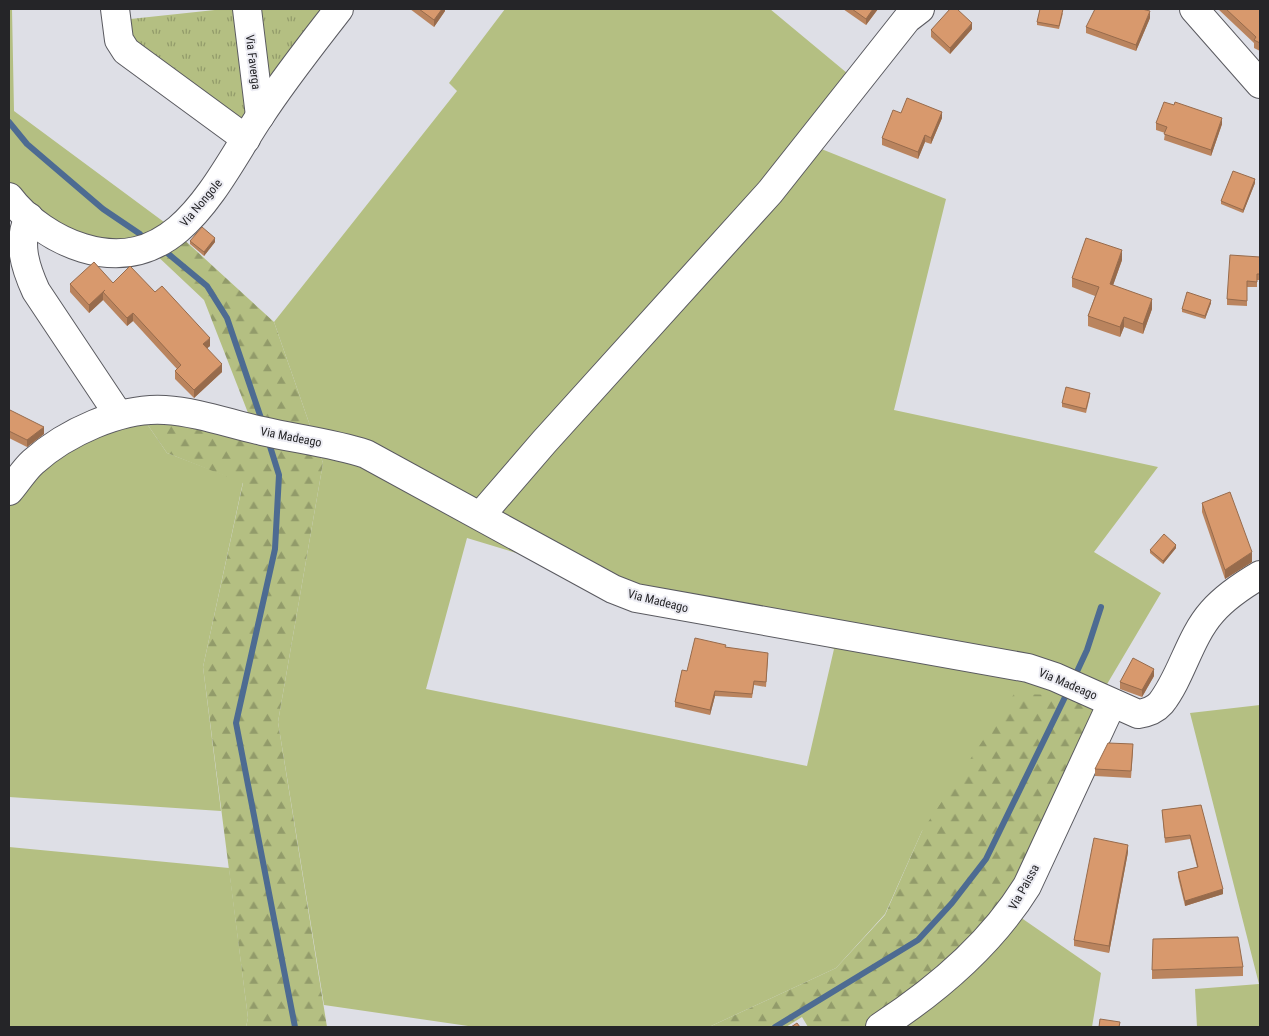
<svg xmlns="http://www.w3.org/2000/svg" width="1269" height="1036" viewBox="0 0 1269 1036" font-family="'Roboto Condensed',sans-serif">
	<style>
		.grass { fill: #b4bf82; fill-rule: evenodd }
		.forest { fill: url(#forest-firs) }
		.park { fill: url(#park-tufts) }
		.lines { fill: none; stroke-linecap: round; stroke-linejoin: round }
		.stream { stroke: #4d6b92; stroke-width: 6 }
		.minor-casing { stroke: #5a5a60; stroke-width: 30 }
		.minor { stroke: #fff; stroke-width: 28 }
		.wall { fill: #ba845e }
		.shaded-wall { fill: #976b4c }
		.building { fill: #d8996d; stroke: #976b4c }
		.labels { text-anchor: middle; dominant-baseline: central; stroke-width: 4; stroke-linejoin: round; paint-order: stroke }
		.street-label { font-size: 12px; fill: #252528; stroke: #ececf3 }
	</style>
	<defs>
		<pattern id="forest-firs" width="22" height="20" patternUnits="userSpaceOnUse" patternTransform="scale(1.25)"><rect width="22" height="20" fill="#b4bf82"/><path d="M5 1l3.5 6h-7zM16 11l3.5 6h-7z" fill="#929b6a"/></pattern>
		<pattern id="park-tufts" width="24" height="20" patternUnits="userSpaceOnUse" patternTransform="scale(1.25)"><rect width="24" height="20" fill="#b4bf82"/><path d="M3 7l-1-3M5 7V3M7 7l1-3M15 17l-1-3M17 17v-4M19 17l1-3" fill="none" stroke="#929b6a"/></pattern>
	</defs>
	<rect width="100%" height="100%" fill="#dedfe6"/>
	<!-- grass -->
	<g class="grass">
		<polygon points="9,9 12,9 14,111 168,225 152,251 55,227 9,182"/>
		<path d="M505,9H770L853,78L804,142L946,199L894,410L1158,467L1094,552L1161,593L1100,696L922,831L885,914L836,968L709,1027H475L324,1005L278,722L323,463L274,322L457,91L449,83ZM467,538L834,649L807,766L426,689Z"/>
		<polygon points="134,405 167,453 243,482 203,667 221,811 9,797 9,474"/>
		<polygon points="1260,705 1260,1027 1197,1027 1195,989 1259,984 1190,713"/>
		<polygon points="9,847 229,868 248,1018 246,1027 9,1027"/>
		<polygon points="1007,908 1101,973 1092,1027 865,1027 914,994"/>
	</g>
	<!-- forest -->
	<g class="forest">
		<polygon points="168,225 274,322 323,463 278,722 327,1027 246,1027 248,1018 203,667 243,483 167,453 134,405 250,418 204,300 152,251"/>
		<polygon points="1014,694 1100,696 1007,908 914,994 865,1027 808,1027 802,1017 786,1027 709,1027 836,968 885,915 922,831"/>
	</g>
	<!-- park -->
	<polygon class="park" points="224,9 330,9 240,135 127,50 121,20"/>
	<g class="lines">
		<!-- stream -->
		<g class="stream">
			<polyline points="9,122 27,144 103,209 140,234"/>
			<polyline points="160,247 207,286 227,318 263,424"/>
			<polyline points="268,440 279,475 275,549 236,723 295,1027"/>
			<polyline points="1074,678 1087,650 1101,607"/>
			<polyline points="775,1027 918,940 952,903 986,859 1069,689"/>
		</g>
		<defs>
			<g id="minor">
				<polyline points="115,9 119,40 126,51 246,139"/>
				<polyline points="247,9 260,116"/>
				<polyline points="1194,9 1260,84"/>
				<path d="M9,197C26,220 56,240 83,248C178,277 217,180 260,116C284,79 312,44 339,9"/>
				<path d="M29,217C17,242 25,267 36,291L118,414"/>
				<path d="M9,491C17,482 24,470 33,462C65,433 121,407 165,410C198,412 230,424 262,431C296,439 332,443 366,454L613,589L636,598L1028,668L1055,677L1138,714C1146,713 1155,710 1161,703C1182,676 1189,638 1212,612C1225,597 1243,585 1260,575"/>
				<polyline points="481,515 544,442 770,192 907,19 920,9"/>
				<path d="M880,1027C937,990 991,944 1027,886L1112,703"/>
			</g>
		</defs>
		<!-- minor casing -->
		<use href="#minor" class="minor-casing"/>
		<!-- minor -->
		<use href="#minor" class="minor"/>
	</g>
	<!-- wall -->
	<g class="wall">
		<polygon points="410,9 445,9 445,11 434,27"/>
		<polygon points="843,9 878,9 866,25"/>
		<polygon points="1218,9 1260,9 1260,51 1254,48 1254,43"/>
		<polygon points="1063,13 1059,29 1037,25 1037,22"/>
		<polygon points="1150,18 1136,51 1086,33 1086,27"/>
		<polygon points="972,29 950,54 931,37 931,30"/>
		<polygon points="901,113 942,118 931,144 925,142 918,159 882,145 882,138"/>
		<polygon points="1156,123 1222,124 1211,156 1164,140 1165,133 1156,130"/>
		<polygon points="1255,183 1243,213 1221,204 1221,201"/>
		<polygon points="190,241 215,242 204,256 190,244"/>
		<polygon points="1260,257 1260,280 1257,280 1257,287 1247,287 1247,306 1227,305 1227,299"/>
		<polygon points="1122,260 1113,285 1152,309 1143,334 1124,327 1120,337 1088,326 1088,316 1095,296 1072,287 1072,278"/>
		<polygon points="113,283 155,292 210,346 207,348 222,372 194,398 175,379 175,371 177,369 133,321 127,326 103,300 89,313 70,292 70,284"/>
		<polygon points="1211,303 1205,319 1182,312 1182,309"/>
		<polygon points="1090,396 1086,413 1062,407 1062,403"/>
		<polygon points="9,413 44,434 27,447 9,438"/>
		<polygon points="1202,503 1252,562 1225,579 1202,512"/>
		<polygon points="1176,548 1163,564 1150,553 1150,550"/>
		<polygon points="726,647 768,658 766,687 754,685 752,698 715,696 710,715 675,707 675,702 687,671"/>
		<polygon points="1154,676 1142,697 1120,689 1120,682"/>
		<polygon points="1133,751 1131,778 1095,776 1095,769"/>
		<polygon points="1201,805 1223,894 1185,906 1178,877 1178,872 1197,867 1190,839 1165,843 1162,810"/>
		<polygon points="1128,852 1109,953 1074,946 1074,940"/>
		<polygon points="1243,967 1243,976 1152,979 1152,970"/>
	</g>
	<!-- shaded-wall -->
	<g class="shaded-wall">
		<polygon points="442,9 445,9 445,11 434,27 434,20"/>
		<polygon points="873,9 878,9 866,25 866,19"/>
		<polygon points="1150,11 1150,18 1136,51 1136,45"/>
		<polygon points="972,23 972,29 950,54 950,48"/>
		<polygon points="942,112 942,118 931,144 931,138"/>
		<polygon points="1222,118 1222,124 1211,156 1211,150"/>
		<polygon points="925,135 925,142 918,159 918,152"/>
		<polygon points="1255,179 1255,183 1243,213 1243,210"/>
		<polygon points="215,238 215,242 204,256 204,252"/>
		<polygon points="1122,250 1122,260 1110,294 1110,284"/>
		<polygon points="103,292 103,300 89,313 89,305"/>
		<polygon points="1152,299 1152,309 1143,334 1143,324"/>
		<polygon points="1211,300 1211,303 1205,319 1205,316"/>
		<polygon points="133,313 133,321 127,326 127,318"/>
		<polygon points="1124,317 1124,327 1120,337 1120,327"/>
		<polygon points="210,338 210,346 203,352 203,344"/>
		<polygon points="222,364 222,372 194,398 194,390"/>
		<polygon points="44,427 44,434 27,447 27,440"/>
		<polygon points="1176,545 1176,548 1163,564 1163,561"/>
		<polygon points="1252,552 1252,562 1225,579 1225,570"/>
		<polygon points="1154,669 1154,676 1142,697 1142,690"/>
		<polygon points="715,691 715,696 710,715 710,710"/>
		<polygon points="1128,845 1128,852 1109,953 1109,946"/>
		<polygon points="1223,889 1223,894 1185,906 1185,901"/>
	</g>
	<!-- building -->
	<g class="building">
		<polygon points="419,9 442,9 434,20"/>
		<polygon points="852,9 873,9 866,19"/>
		<polygon points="950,9 957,9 972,23 950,48 931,30"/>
		<polygon points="1040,9 1063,9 1059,26 1037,22"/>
		<polygon points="1095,9 1142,9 1150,11 1136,45 1086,27"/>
		<polygon points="1226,9 1260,9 1260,43 1254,40 1256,37"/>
		<polygon points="907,98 942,112 931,138 925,135 918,152 882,138 893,110 901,113"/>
		<polygon points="1164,102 1174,105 1175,102 1222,118 1211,150 1164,134 1167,127 1156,123"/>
		<polygon points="1233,171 1255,179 1243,210 1221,201"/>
		<polygon points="202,227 215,238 204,252 190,241"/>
		<polygon points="1086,238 1122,250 1110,284 1152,299 1143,324 1124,317 1120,327 1088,316 1099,287 1072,278"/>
		<polygon points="1230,255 1260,257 1260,274 1257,274 1257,282 1247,281 1247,301 1227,299"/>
		<polygon points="94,262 113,283 130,266 155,292 162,286 210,338 203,344 222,364 194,390 175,371 181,365 133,313 127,318 103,292 105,290 89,305 70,284"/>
		<polygon points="1187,292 1211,300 1205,316 1182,309"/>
		<polygon points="1066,387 1090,393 1086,409 1062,403"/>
		<polygon points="10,410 44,427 27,440 9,431 9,413"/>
		<polygon points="1230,492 1252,552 1225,570 1202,503"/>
		<polygon points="1164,534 1176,545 1163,561 1150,550"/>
		<polygon points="695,638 726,645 725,647 768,653 766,682 754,681 752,694 715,691 710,710 675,702 682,670 687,671"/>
		<polygon points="1133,658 1154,669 1142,690 1120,682"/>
		<polygon points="1108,743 1133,744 1131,771 1095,769"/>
		<polygon points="1201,805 1223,889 1185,901 1178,872 1198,867 1190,835 1165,838 1162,810"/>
		<polygon points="1094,838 1128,845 1109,946 1074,940"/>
		<polygon points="1238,937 1243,967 1152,970 1153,939"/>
		<polygon points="1100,1019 1120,1022 1119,1027 1099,1027"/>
		<polygon points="797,1023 800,1027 791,1027"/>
	</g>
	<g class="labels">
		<!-- street labels -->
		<g class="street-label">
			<text transform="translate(253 62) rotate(83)">Via Faverga</text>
			<text transform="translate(201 203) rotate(-50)">Via Nongole</text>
			<text transform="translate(291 437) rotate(11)">Via Madeago</text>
			<text transform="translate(658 601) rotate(14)">Via Madeago</text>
			<text transform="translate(1068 684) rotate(23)">Via Madeago</text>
			<text transform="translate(1024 887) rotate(-61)">Via Paissa</text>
		</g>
	</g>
	<!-- border -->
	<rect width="1269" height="1036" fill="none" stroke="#252528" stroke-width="20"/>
</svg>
